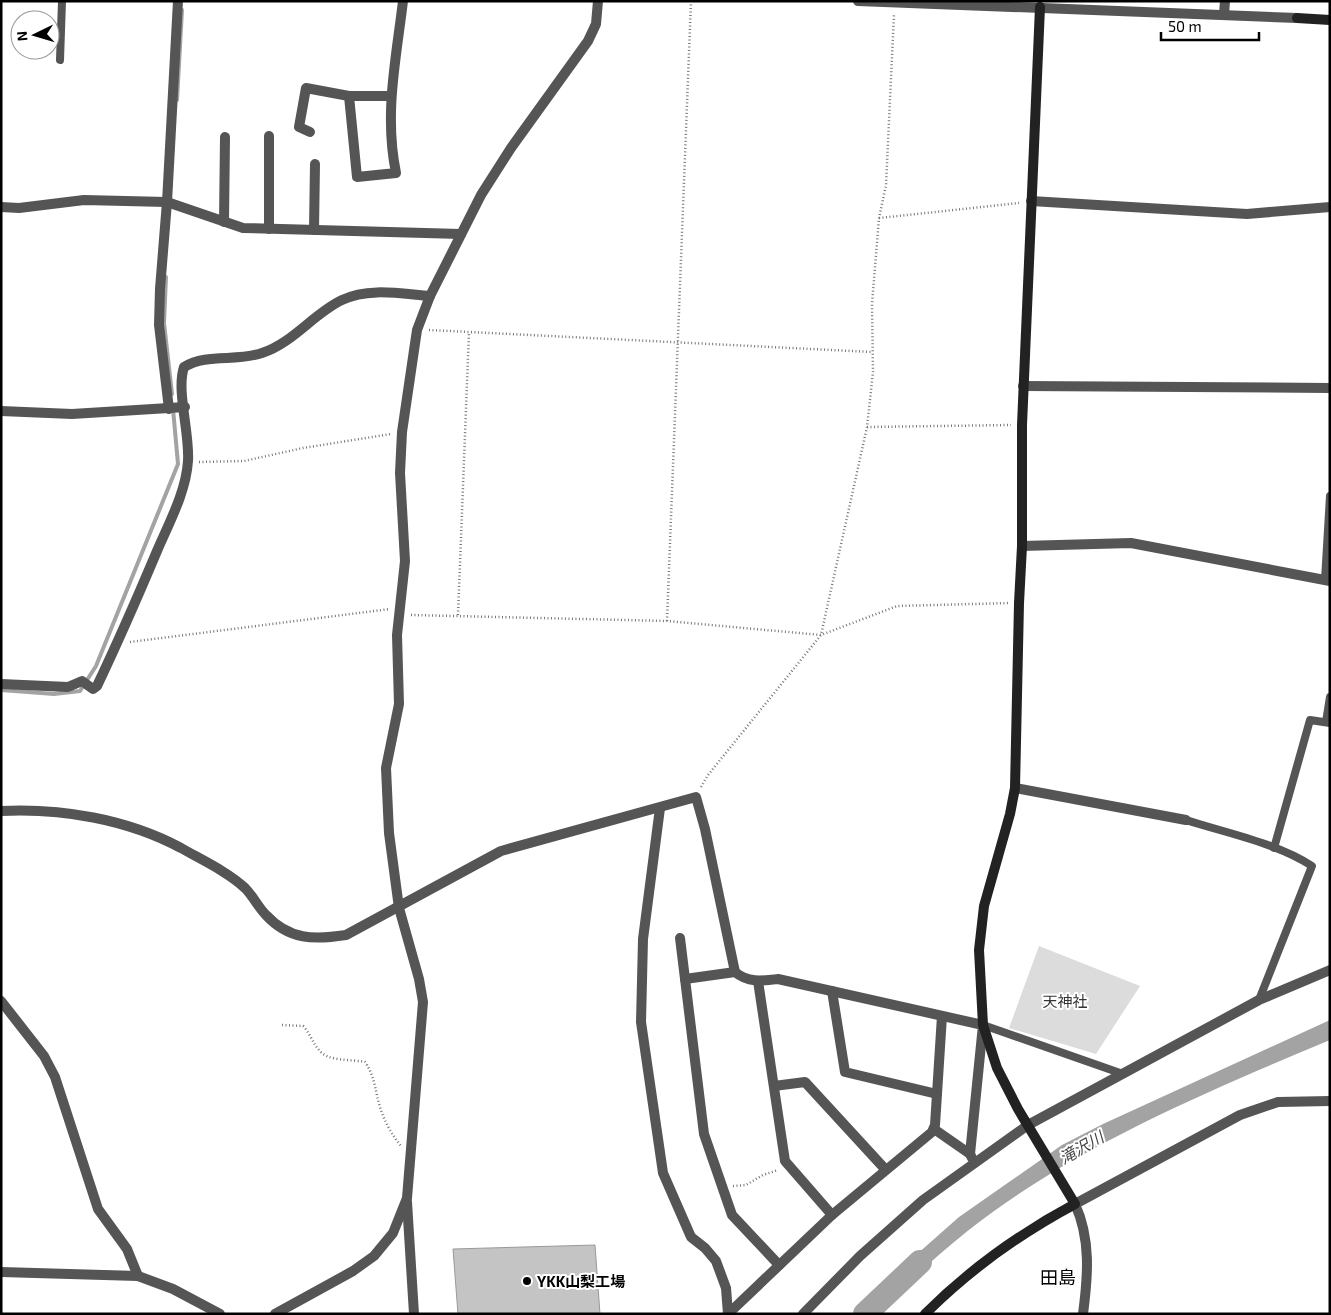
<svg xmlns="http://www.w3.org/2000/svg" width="1331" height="1315" viewBox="0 0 1331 1315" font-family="'Exo 2','Noto Sans JP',sans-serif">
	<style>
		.green { fill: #dcdcdc }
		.water { fill: #a3a3a3 }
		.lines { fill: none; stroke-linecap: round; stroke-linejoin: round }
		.stream { stroke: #a3a3a3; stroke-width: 4 }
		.river { stroke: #a3a3a3; stroke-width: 24 }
		.building { fill: #c4c4c4; stroke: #999 }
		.path { stroke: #777; stroke-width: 2.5; stroke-dasharray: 1 2.5; stroke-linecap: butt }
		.lane { stroke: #555; stroke-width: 8 }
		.street { stroke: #555; stroke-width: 10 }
		.secondary { stroke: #222; stroke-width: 10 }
		.poi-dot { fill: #000; stroke: #fff; stroke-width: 2 }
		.labels { text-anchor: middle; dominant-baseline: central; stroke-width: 4; stroke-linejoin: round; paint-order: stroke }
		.park-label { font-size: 15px; fill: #333; stroke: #fff }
		.poi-label { font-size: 15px; font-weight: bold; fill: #000; stroke: #fff; text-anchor: start }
		.water-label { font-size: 16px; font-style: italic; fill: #444; stroke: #fff }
		.quarter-label { font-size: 18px; fill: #000; stroke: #fff }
	</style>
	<rect width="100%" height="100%" fill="#fff"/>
	<!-- green -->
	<polygon class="green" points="1039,946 1140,986 1096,1054 1009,1028"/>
	<!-- water -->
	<path class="water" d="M1330,1020V1040C1178,1104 1020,1169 903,1289L890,1278L959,1217L1062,1145L1103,1124Z"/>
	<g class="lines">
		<!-- stream -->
		<g class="stream">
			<polyline points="177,100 182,10"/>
			<polyline points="166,277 164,323 172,394"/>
			<polyline points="1,690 54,694 80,691 96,666 178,464 173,409"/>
		</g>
		<!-- river -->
		<polyline class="river" points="865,1314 920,1262"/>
	</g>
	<!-- building -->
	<polygon class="building" points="595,1245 600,1314 458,1314 453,1249"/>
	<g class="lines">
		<!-- path -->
		<g class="path">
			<polyline points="879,218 1019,203"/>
			<polyline points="429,330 872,352"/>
			<polyline points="867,427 1011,425"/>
			<polyline points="199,462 244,461 303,448 391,434"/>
			<polyline points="411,615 667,621 821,635 897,606 1010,603"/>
			<polyline points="458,615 469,332"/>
			<polyline points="667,621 691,1"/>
			<polyline points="130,642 390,609"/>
			<polyline points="701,787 708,775 821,635 867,427 873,372 872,304 879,218 886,185 894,14"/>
			<path d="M282,1025L303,1026C310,1033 312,1042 319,1050C328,1062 351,1059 365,1062C375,1076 375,1091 380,1107C384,1121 392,1135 401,1146"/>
			<polyline points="733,1186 746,1185 763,1175 778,1170"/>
		</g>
		<!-- lane -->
		<g class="lane">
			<polyline points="60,60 62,1"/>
			<polyline points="1325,580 1330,496"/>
			<polyline points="1326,722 1330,697"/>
			<path d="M1186,820C1226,833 1277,843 1312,866L1259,1000"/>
			<polyline points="1274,848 1310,720 1330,723"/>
			<polyline points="983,1025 1123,1074"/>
		</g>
		<!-- street -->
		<g class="street">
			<polyline points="858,1 1297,18"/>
			<polyline points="1224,14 1225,1"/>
			<path d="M349,96L357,177L396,173C384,114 396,60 403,1"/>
			<polyline points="310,132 299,127 306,88 349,96 391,96"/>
			<polyline points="1031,201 1247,214 1330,207"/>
			<polyline points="1,207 19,208 84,200 167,202 243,228 461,234"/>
			<polyline points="224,222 225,137"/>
			<polyline points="269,229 269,136"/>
			<polyline points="314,230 315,164"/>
			<polyline points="1023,386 1330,388"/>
			<polyline points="169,409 159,325 160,289 167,202 178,1"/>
			<polyline points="1,411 72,414 185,407"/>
			<polyline points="1022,546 1131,543 1330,581"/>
			<path d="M1,684L68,687L82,681L93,689L97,686C118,642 138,596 157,551C169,523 186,492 188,461C190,434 176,390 184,367C207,353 236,362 262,353C293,343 314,313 342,300C369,287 402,294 430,296"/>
			<polyline points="1015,788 1186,820"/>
			<polyline points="660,808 643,939 641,1022 663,1173 691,1237 705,1248 716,1261 726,1288 728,1314"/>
			<path d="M1,811C61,808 127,819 181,848C202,860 228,872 245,888C253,896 258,907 266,915C289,940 314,940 346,935L501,851L696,797L705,829L735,972C748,983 762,981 778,979L983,1025L970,1154"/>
			<polyline points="680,938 704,1134 732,1215 779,1265"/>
			<polyline points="685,979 735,972"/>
			<polyline points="758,981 785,1161 832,1215"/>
			<polyline points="832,991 845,1072 937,1094"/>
			<polyline points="1,1001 44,1056 55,1077 98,1209 127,1249 138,1276"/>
			<polyline points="774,1086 805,1082 885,1169"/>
			<polyline points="934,1129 970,1154 972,1158"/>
			<polyline points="407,1202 414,1314"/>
			<polyline points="1,1272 138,1276 173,1289 220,1314"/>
			<polyline points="275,1314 353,1271 374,1256 393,1233 407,1198 423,1002 419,979 399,908 389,833 386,768 399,704 397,635 405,561 400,473 402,432 417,330 430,296 481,195 511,148 588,41 596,24 598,1"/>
			<polyline points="728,1314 832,1215 932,1132 935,1125 942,1016"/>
			<polyline points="803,1314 860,1256 923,1200 1028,1125 1259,1000 1330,970"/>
			<path d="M1083,1314C1088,1276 1091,1239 1075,1204L1240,1115L1278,1102L1330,1101"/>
		</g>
		<!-- secondary -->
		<g class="secondary">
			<polyline points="1297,18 1330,20"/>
			<path d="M925,1314C970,1269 1019,1234 1075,1204L1018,1109L997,1068L983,1025L979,950L984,906L1010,814L1015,788L1019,603L1022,546V425L1040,7"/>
		</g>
	</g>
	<!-- markers -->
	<circle class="poi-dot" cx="527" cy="1281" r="5"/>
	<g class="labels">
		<!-- park labels -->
		<g class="park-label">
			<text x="1065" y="1001">天神社</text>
		</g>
		<!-- poi labels -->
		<g class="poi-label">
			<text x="537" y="1281">YKK山梨工場</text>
		</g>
		<!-- water labels -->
		<g class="water-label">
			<text transform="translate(1081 1147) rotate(-30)">滝沢川</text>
		</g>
		<!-- quarter labels -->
		<g class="quarter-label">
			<text x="1058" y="1277">田島</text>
		</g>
	</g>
	<!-- border -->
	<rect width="1331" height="1315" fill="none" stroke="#000000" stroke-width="5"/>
	<!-- north arrow -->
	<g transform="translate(35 35) rotate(265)"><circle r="24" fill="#ffffff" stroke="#999999"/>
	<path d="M0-4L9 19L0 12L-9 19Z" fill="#000000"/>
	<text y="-8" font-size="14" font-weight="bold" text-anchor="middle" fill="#000000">N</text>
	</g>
	<!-- scale -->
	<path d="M1161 32v8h98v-8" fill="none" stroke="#000000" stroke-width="2.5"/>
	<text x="1168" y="32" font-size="15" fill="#000000" stroke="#ffffff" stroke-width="4" paint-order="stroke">50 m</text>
</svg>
